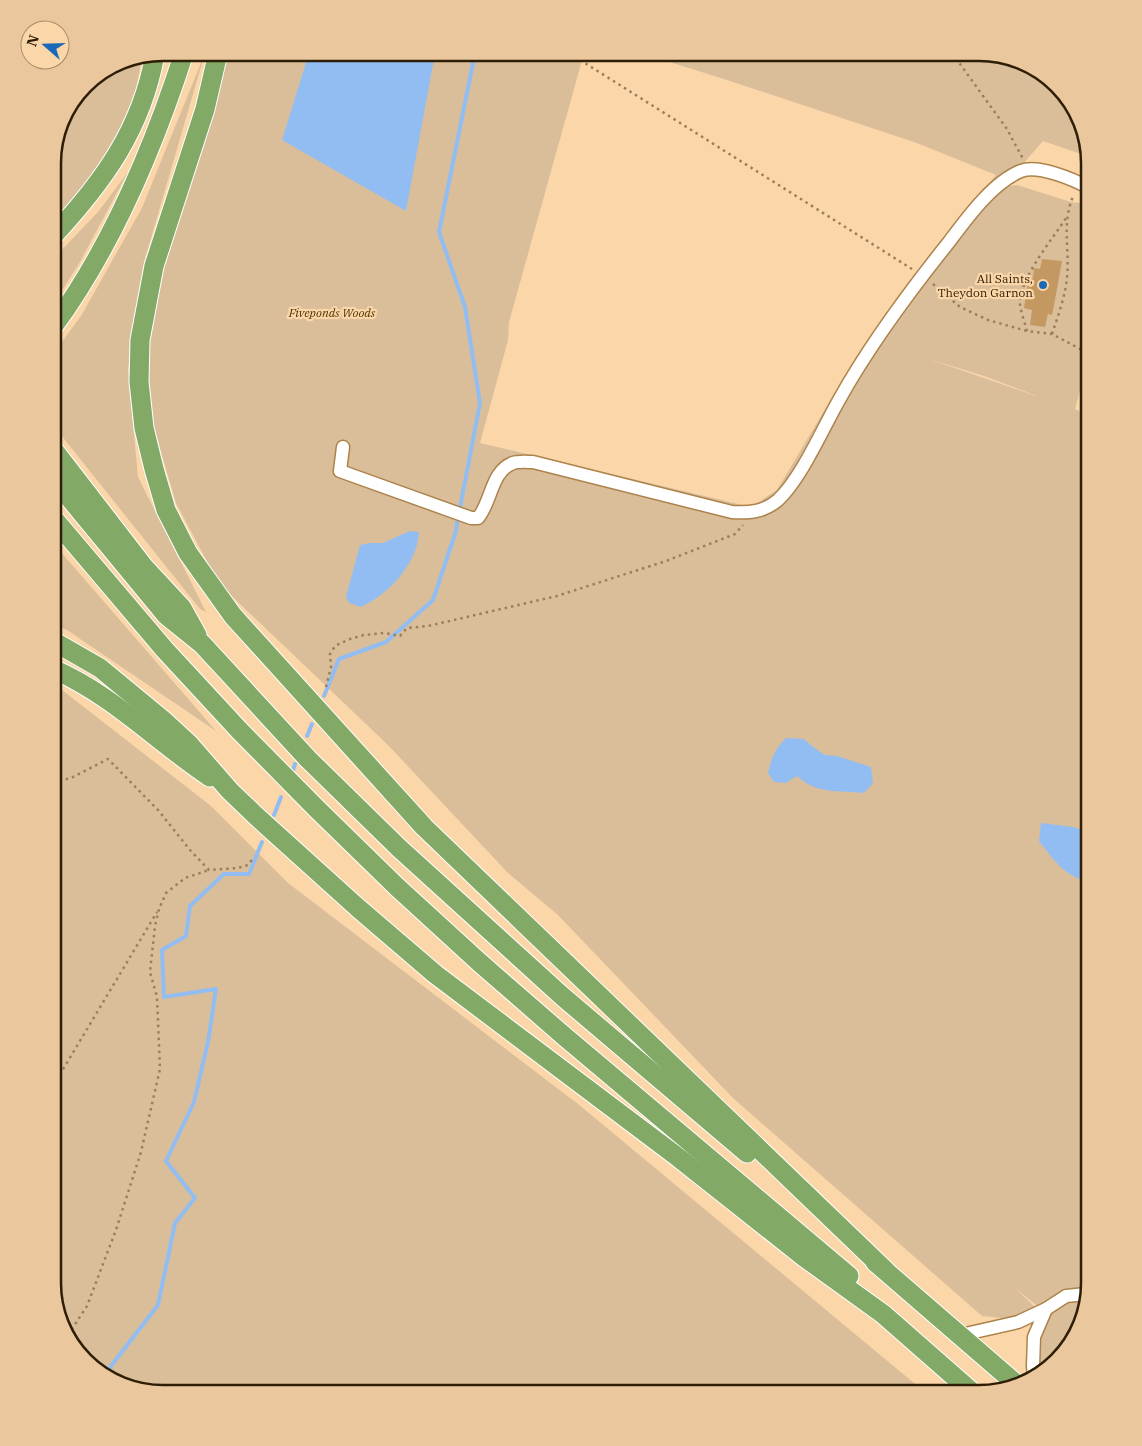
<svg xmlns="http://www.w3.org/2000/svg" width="1142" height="1446" viewBox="0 0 1142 1446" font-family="'IBM Plex Serif',serif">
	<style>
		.green { fill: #dabe9a; fill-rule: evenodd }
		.water { fill: #91bdf2 }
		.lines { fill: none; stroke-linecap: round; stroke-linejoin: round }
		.stream { stroke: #91bdf2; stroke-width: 4 }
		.building { fill: #c49961 }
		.minor-casing { stroke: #ad834c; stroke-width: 15 }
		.highway-casing { stroke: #fff; stroke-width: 21 }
		.path { stroke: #9a7f5c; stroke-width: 2.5; stroke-dasharray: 2.5 4; stroke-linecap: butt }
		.minor { stroke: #fff; stroke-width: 12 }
		.highway { stroke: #82aa66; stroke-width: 19 }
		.poi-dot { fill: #1c69b8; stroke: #fad6a9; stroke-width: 2 }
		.labels { text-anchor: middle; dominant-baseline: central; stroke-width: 4.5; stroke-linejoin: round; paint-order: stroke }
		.poi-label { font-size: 12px; fill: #2e1e06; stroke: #fad6a9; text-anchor: end }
		.park-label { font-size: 12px; font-style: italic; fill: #513303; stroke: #fad6a9 }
		.rim { fill: none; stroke: #2e1e06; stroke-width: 2.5 }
	</style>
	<rect width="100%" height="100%" fill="#fad6a9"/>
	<!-- green -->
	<g class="green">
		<polygon points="205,53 144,262 128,369 138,477 206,612 200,609 53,425 53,354 81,316 142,208"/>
		<path d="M226,53H584L509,322L508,340L480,443L751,507L777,490L855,359L974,201L996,175L917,143L727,80L641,53H986L1034,67L1071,102L1087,156L1043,141L997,194L1007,186L1017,185L1071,202L1089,204V356L1075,409L1089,416V1283L1075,1338L1044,1371L1036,1363L1039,1334L1036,1305L1015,1288L1035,1307L1012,1319L982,1316L733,1098L558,915L508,873L388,745L219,584L176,503L152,421L146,352L162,260ZM926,358L984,376L1037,396H1036Z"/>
		<polygon points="142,57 133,106 91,179 53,220 53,156 64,114 90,80 121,61"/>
		<polygon points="128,172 80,262 53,305 53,259 98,212"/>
		<polygon points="53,543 216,731 67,630 53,625"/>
		<polygon points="53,683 211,806 288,883 578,1104 926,1393 163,1393 108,1379 71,1344 53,1283"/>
	</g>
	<!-- water -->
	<g class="water">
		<polygon points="309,53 435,53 406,211 282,140"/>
		<path d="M410,531L419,532C417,564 389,594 361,607L349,603L346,597L360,545L370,543H383Z"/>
		<path d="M786,738L804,739L813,747L825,755L837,756L871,767L873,783L864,793C839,790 817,795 797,776L786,783L774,782L768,773C771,758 776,748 786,738Z"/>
		<path d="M1041,823L1073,827L1089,832V881C1067,879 1052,858 1039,841Z"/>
	</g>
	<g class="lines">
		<!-- stream -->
		<g class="stream">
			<polyline points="324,696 339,659 386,642 433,600 455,534 480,403 465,307 439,232 475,53"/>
			<polyline points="307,736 312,724"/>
			<polyline points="293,770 295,764"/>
			<polyline points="274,815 281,797"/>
			<polyline points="107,1378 111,1366 158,1305 175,1223 195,1198 166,1161 194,1102 208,1042 216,989 164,997 162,950 186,936 190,906 224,874 249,874 262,842"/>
		</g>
	</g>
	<!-- building -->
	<polygon class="building" points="1042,259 1062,261 1054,305 1052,315 1048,314 1045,327 1030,325 1032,310 1024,308 1029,277 1033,278 1034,268 1040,269"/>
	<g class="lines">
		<defs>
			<g id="minor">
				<path d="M343,447L340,471L471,518H478C492,501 491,471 513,463C519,461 527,462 533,462L732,512C750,513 764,512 778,500C801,479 823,428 839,400C870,344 909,292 949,242C967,218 993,182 1021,171C1038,164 1075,180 1089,188"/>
				<polyline points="961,1335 1018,1322 1046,1309 1066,1296 1086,1294"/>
				<polyline points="1034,1377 1033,1366 1034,1337 1046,1309"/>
			</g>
			<g id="highway">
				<polyline points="218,53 205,109 154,266 140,340 139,382 144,428 154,469 166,510 188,553 233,616 424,827 885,1270"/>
				<path d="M53,236C103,182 142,129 155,54"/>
				<path d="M53,327C111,248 154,146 184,53"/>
				<polyline points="53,449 144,567 182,608 197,635"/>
				<polyline points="53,478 166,615 202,644 308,759 399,848 562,996 747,1153"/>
				<polyline points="53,518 165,650 239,730 316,808 397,887 479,962 564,1036 849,1276"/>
				<polyline points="53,641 100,668 163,720 189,744 230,791 255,815 358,908 435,974 679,1158 804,1257 883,1314 973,1393"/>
				<path d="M53,669C113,695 157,742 210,777"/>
				<polyline points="875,1262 1015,1383"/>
			</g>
		</defs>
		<!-- minor casing -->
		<use href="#minor" class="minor-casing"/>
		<!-- highway casing -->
		<use href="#highway" class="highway-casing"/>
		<!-- path -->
		<g class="path">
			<polyline points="569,53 912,269"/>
			<polyline points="952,53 1007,129 1023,159"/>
			<polyline points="933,284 960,307 988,320 1027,331 1052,334 1084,351 1089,356"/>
			<path d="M1027,331C1025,323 1021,313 1020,304C1019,279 1052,240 1066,218"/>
			<path d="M1052,334C1058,316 1065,297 1067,278C1070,248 1061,223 1074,194"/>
			<polyline points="326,687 331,667 330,654 335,646 350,639 364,635 384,633 400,636 407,628 428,626 557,596 666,561 735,534 743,525"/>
			<polyline points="53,782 71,778 108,759 158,810 190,850 209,870 238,868 248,865 254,857"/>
			<polyline points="53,1086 157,912"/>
			<polyline points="68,1335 87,1306 116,1230 141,1152 160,1069 157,997 150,972 155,926 159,909 166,893 185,878 209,870"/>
		</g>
		<!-- minor -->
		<use href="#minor" class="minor"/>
		<!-- highway -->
		<use href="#highway" class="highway"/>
	</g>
	<!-- markers -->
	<circle class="poi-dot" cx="1043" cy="285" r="5"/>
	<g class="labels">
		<!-- poi labels -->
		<g class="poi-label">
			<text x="1033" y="278">All Saints,<tspan x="1033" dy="14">Theydon Garnon</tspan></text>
		</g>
		<!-- park labels -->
		<g class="park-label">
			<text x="332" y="312">Fiveponds Woods</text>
		</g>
	</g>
	<!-- crop -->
	<path d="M0 0H1142V1446H0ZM163 61H979A102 102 0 0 1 1081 163V1283A102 102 0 0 1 979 1385H163A102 102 0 0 1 61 1283V163A102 102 0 0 1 163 61Z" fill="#eac79c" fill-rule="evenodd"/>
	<path class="rim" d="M163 61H979A102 102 0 0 1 1081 163V1283A102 102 0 0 1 979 1385H163A102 102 0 0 1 61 1283V163A102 102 0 0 1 163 61Z"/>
	<!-- north arrow -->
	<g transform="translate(45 45) rotate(290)"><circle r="24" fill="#fad6a9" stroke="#a88c68"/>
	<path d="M0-4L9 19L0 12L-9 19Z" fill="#1c69b8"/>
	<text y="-8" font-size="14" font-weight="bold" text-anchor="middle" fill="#2e1e06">N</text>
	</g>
</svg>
